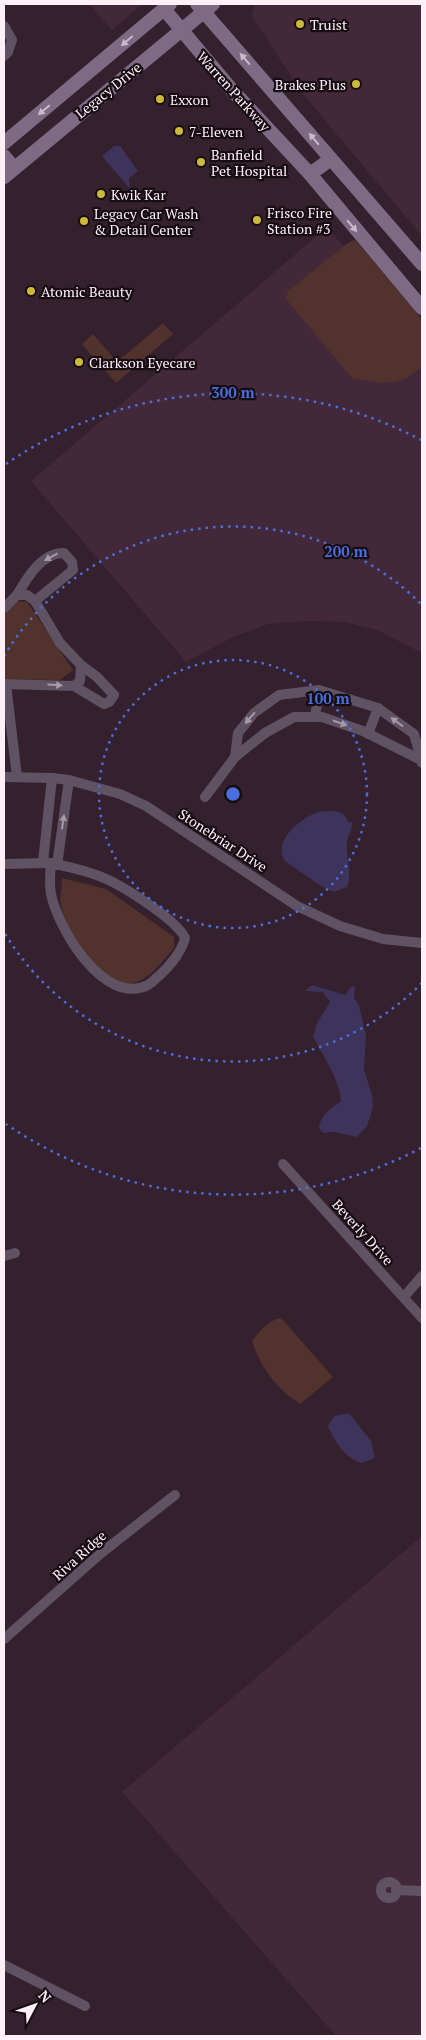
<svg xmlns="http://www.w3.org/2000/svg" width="426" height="2040" viewBox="0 0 426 2040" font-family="'PT Serif',serif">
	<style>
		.built { fill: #432839 }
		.green { fill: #52322d }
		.water { fill: #3d335b }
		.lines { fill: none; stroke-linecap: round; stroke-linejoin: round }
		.minor { stroke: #5f5263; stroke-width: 10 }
		.secondary { stroke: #7d6a84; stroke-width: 14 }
		.oneway { fill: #cbbaca }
		.oneway2 { fill: #a799a6 }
		.ring { fill: none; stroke: #4a6ede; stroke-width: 2.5; stroke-dasharray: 2.5 5 }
		.poi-dot { fill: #ccb939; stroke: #160d13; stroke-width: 2 }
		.labels { text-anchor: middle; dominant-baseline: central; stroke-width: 4.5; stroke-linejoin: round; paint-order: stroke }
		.poi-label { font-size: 14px; fill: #fff0f8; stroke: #160d13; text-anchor: start }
		.street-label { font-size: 14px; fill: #fff0f8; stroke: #160d13 }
		.centre { fill: #4a6ede; stroke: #160d13; stroke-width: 2.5 }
		.ring-label { font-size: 15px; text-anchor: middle; font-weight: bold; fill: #4a6ede; stroke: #160d13; stroke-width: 4.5; stroke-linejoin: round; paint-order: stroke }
	</style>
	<rect width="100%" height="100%" fill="#35202d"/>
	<!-- built -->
	<g class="built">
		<polygon points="89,4 142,4 112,30"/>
		<polygon points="255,4 422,4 422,236 302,93 252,16"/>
		<polygon points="327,227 422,338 422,653 377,630 344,622 308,621 268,624 231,638 186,662 31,481"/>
		<polygon points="422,1536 422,2036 336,2036 122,1792"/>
	</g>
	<!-- green -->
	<g class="green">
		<polygon points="355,240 415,310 422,322 422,367 407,378 395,382 380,383 352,378 286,299 288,291 348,243"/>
		<polygon points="163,323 173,334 116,383 82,344 93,334 117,362"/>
		<polygon points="15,601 27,602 73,670 60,680 4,679 4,615"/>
		<path d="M62,878L106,889L174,937V948C162,962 146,984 126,984C101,984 65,928 61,905C59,897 62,886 62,878Z"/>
		<path d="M281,1318L333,1377L300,1404C277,1389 260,1367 252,1341C259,1332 268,1320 281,1318Z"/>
	</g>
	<!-- water -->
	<g class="water">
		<polygon points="114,146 120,146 138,171 129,178 130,189 102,156"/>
		<path d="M335,811L344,814L349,823L352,822C353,829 348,835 347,842C345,857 353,872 347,887L334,892L321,886L286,862C270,843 301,817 319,812C323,811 330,811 335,811Z"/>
		<path d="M312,985L345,995L351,987L355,986L354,998L359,1005L366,1036L364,1070L372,1095L373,1108L367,1126L357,1137L334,1132L323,1133L319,1128C320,1115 331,1108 341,1101C339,1077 323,1057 313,1036L317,1023L330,1002L323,992L305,991Z"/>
		<path d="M349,1413L371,1441L375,1458L361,1463C343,1456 336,1443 328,1426L334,1416Z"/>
	</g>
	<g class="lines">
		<!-- minor -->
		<g class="minor">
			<polyline points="4,26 12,40 8,52 4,56"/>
			<path d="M17,595C27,578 42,552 64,553L72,562L73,570L35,601"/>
			<polyline points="4,608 17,595 27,595 35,601 60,643 81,665 80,681 74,686 4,684"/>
			<polyline points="6,684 17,777"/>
			<polyline points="74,686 104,704 109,702 114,695 97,677 81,665"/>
			<polyline points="315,717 319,690"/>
			<polyline points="368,734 378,708"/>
			<polyline points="235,757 238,733 254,713 279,695 319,690 378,708 414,734 422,763"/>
			<polyline points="4,777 52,778 69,780 120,794 146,806 297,906 340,926 383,939 422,943"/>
			<polyline points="205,797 235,757 265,733 294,717 322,717 363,731 421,760"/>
			<polyline points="43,862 52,778"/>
			<path d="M51,863C69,867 88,871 104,878C123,886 177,920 185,938C182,951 170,966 160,975C156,978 152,983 148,985C104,1007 58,928 51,894C49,884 50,874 51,863Z"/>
			<polyline points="4,864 48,863"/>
			<polyline points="57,865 69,780"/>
			<polyline points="283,1164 422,1318"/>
			<polyline points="4,1256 15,1253"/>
			<polyline points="404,1297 422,1276"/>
			<polyline points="4,1639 100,1554 175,1495"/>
			<circle cx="389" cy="1890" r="8"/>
			<polyline points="396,1890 422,1891"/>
			<polyline points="4,1965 85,2006"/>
		</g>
		<!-- secondary -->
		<g class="secondary">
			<polyline points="197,4 422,264"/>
			<polyline points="164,9 231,89 310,174 422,308"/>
			<polyline points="4,143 170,4"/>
			<polyline points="4,156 14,168"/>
			<polyline points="310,174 331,159"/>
			<polyline points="4,177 213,4"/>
		</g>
	</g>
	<!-- one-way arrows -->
	<defs><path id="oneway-solid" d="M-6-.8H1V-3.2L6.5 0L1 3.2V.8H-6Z" transform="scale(1.25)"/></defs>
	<g class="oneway">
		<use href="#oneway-solid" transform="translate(127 41) rotate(139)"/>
		<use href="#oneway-solid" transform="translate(245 59) rotate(-131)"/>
		<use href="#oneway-solid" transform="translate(44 110) rotate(140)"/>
		<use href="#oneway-solid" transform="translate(314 139) rotate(-130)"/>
		<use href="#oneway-solid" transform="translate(352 226) rotate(50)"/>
	</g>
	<g class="oneway2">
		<use href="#oneway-solid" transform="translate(51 557) rotate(151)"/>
		<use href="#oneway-solid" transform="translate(55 685) rotate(3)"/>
		<use href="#oneway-solid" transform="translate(250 718) rotate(131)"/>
		<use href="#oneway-solid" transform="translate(397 722) rotate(-144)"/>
		<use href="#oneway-solid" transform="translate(340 723) rotate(19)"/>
		<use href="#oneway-solid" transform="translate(63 822) rotate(-82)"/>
	</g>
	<!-- distance rings -->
	<g class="ring">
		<circle cx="233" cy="794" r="134"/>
		<path d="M422 983A267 267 0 0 1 4 932M4 656A267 267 0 0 1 422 605"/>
		<path d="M421 1148A401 401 0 0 1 6 1124M6 464A401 401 0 0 1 421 440"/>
	</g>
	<!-- markers -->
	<g class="poi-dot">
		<circle cx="300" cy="24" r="5"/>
		<circle cx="356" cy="84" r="5"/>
		<circle cx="160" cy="99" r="5"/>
		<circle cx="179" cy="131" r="5"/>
		<circle cx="201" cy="162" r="5"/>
		<circle cx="101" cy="194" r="5"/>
		<circle cx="257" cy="220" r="5"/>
		<circle cx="84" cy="221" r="5"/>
		<circle cx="31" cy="291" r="5"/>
		<circle cx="79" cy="362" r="5"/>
	</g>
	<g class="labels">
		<!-- poi labels -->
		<g class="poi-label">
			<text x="310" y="24">Truist</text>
			<text x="346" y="84" text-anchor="end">Brakes Plus</text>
			<text x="170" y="99">Exxon</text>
			<text x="189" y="131">7-Eleven</text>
			<text x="211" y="154">Banfield<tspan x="211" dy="16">Pet Hospital</tspan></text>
			<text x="111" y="194">Kwik Kar</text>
			<text x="267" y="212">Frisco Fire<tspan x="267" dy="16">Station #3</tspan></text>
			<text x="94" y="213">Legacy Car Wash<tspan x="94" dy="16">&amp; Detail Center</tspan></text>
			<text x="41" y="291">Atomic Beauty</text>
			<text x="89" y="362">Clarkson Eyecare</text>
		</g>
		<!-- street labels -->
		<g class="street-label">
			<text transform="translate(108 90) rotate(-39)">Legacy Drive</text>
			<text transform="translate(234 91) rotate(48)">Warren Parkway</text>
			<text transform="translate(223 840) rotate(33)">Stonebriar Drive</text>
			<text transform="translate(363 1232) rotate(48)">Beverly Drive</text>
			<text transform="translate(79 1555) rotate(-42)">Riva Ridge</text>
		</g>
	</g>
	<circle cx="233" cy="794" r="8" class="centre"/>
	<g class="ring-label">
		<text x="233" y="398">300 m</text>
		<text x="346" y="557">200 m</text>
		<text x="328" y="704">100 m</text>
	</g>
	<!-- border -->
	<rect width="426" height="2040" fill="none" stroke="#fff0f8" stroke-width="10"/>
	<!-- north arrow -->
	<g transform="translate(35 2005) rotate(49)" stroke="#160d13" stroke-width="4" paint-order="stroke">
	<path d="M0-4L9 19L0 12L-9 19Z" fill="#fff0f8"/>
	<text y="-8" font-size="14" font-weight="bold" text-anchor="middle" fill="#fff0f8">N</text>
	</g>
</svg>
